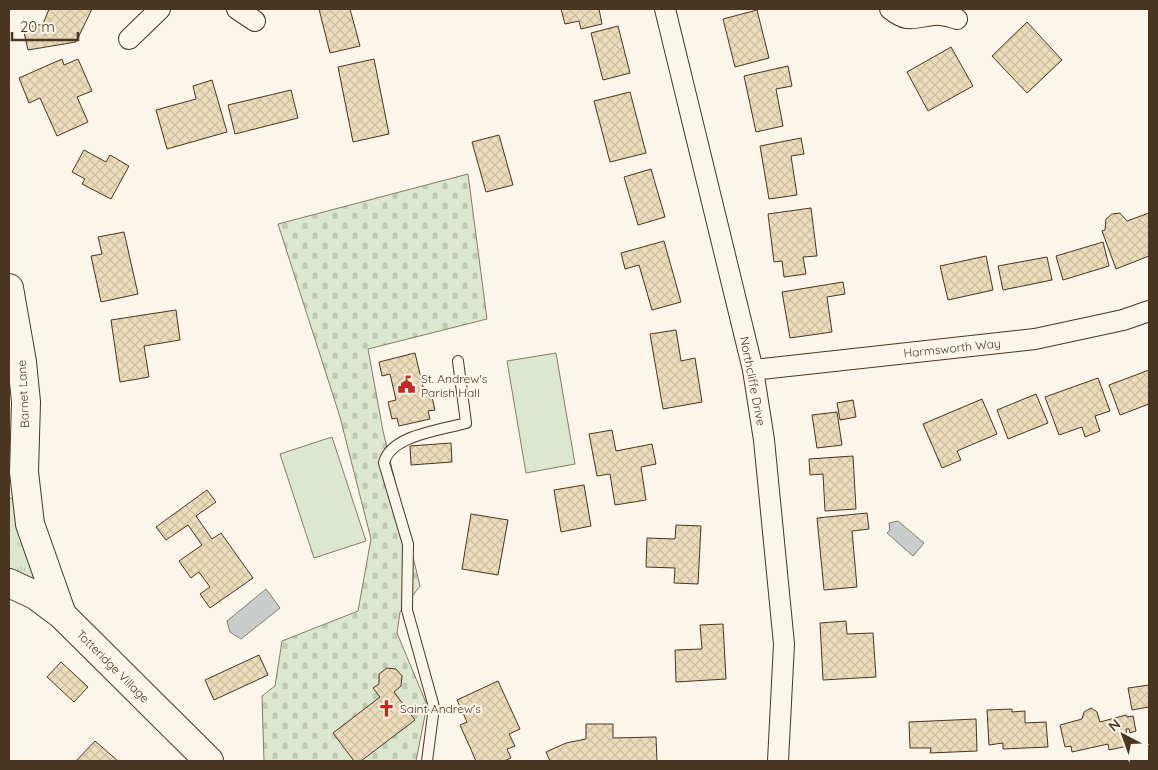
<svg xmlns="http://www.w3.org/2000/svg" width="1158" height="770" viewBox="0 0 1158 770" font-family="Quicksand,sans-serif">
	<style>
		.grass { fill: url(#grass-tufts); stroke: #887966 }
		.cemetery { fill: url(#cemetery-stones); stroke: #887966 }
		.pitch { fill: #dce7d0; stroke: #887966 }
		.water { fill: #c9cecd; stroke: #887966 }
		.building { fill: url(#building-cross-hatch); stroke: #4a3520 }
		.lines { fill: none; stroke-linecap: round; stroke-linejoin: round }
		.lane-casing { stroke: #4a3520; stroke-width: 12 }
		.street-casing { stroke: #4a3520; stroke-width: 22 }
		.secondary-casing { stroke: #4a3520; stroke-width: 30 }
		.primary-casing { stroke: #4a3520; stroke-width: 30 }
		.lane { stroke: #fbf6e9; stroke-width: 10 }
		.street { stroke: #fbf6e9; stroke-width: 20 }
		.secondary { stroke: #fbf6e9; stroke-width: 28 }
		.primary { stroke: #fbf6e9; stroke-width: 28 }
		.labels { text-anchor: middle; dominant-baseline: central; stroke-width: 4; stroke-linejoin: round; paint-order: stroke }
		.street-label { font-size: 12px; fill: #4a3520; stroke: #fbf6e9 }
		.poi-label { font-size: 12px; fill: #4a3520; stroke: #fbf6e9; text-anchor: start }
	</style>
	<defs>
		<pattern id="grass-tufts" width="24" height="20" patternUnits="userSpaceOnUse" patternTransform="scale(1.25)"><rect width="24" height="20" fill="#dce7d0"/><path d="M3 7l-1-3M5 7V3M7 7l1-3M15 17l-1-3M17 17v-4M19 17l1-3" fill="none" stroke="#bec7b2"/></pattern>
		<pattern id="cemetery-stones" width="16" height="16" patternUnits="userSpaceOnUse" patternTransform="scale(1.25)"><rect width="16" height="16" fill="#dce7d0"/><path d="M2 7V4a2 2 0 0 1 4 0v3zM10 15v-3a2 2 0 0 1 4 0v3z" fill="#bec7b2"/></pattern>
		<pattern id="building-cross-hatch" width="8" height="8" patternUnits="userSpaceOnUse" patternTransform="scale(1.25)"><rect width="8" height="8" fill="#ecdcbc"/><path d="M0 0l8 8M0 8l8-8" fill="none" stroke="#ccbda1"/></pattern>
	</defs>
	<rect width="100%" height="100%" fill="#fbf6e9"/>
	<!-- grass -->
	<polygon class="grass" points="11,498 14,500 39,581 9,568 9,499"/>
	<!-- cemetery -->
	<polygon class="cemetery" points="468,174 487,319 368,349 383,431 420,586 400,612 397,633 427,705 416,761 264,761 262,696 275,686 282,641 358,611 371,539 340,417 278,224"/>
	<!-- pitch -->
	<g class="pitch">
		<polygon points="556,353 575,464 526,473 507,361"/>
		<polygon points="332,437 366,541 314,558 280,454"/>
	</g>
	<!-- water -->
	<g class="water">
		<polygon points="898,521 924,543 913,556 887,533 890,530 889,523"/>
		<polygon points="266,589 280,608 241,639 230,632 227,621"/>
	</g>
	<!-- building -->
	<g class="building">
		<polygon points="49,9 92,9 76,42 28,50 23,28 43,24"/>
		<polygon points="319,9 350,9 360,46 330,53"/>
		<polygon points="561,9 599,9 602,24 581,29 579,21 565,24"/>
		<polygon points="757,10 769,58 735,67 723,19"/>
		<polygon points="1027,22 1062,60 1027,93 992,56"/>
		<polygon points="618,26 630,73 603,80 591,33"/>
		<polygon points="951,47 973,86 928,111 907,72"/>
		<polygon points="62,59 64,65 78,59 92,91 77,97 88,122 57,136 40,98 29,103 19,78"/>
		<polygon points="374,59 389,134 353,142 338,67"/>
		<polygon points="788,66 792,86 776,89 783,126 756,132 744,76"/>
		<polygon points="212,80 227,132 167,149 156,110 196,99 193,86"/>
		<polygon points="291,90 298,118 235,134 228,105"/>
		<polygon points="630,92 646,153 610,162 594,101"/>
		<polygon points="499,135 513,185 486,192 472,142"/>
		<polygon points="801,138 804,154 791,156 797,195 769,199 760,146"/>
		<polygon points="84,150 106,162 110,155 129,166 111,199 82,184 85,179 72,172"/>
		<polygon points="651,169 665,217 638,225 624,177"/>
		<polygon points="811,208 817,256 803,257 806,274 784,277 782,261 774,262 768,214"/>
		<polygon points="1120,213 1127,221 1149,213 1149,256 1116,269 1102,231 1105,230 1106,219 1112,214"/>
		<polygon points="124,232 138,294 101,302 91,256 102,254 98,237"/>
		<polygon points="664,241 681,302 652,310 639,265 625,269 621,253"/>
		<polygon points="1103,242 1109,266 1063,280 1056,256"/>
		<polygon points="986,256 993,290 948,300 940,266"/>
		<polygon points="1047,257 1052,280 1003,290 998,266"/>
		<polygon points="843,282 845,294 827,297 832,332 790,338 782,292"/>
		<polygon points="176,310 180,340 144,346 149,377 120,382 111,320"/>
		<polygon points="676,330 681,361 695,358 702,402 663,409 650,334"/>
		<polygon points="415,353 425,395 431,393 435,410 428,411 430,419 399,426 397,418 392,419 388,402 396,400 390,374 382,376 379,362"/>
		<polygon points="1149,370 1149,404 1120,415 1109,385"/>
		<polygon points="1098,378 1110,411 1095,416 1100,431 1085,437 1082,427 1059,435 1045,397"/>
		<polygon points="1036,394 1048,423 1008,439 997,410"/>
		<polygon points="982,399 997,434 957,451 961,460 942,468 923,424"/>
		<polygon points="853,400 856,417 840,420 837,403"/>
		<polygon points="837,412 842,445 817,448 812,415"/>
		<polygon points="612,430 616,451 652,444 656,464 641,467 646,500 615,505 610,474 597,476 589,434"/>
		<polygon points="451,443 452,462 411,465 410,446"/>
		<polygon points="853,456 856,509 825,511 823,474 810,475 809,459"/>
		<polygon points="584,485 591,526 561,532 554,490"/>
		<polygon points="207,490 216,502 196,516 212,539 221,533 253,578 210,608 200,594 210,587 199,572 191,578 179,561 202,545 188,525 166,540 156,527"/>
		<polygon points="867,513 869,529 852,531 857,587 824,590 817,518"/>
		<polygon points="471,514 508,520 498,575 462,569"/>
		<polygon points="676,525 701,526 698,584 674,583 675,568 646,567 647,538 675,539"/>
		<polygon points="846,621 847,634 873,633 876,677 823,680 820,623"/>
		<polygon points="723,624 726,679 676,682 675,650 702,649 700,625"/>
		<polygon points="259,655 268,675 214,700 205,680"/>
		<polygon points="61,662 88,687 74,702 47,677"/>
		<polygon points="387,668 396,669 402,676 401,686 394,692 415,720 361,761 354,761 333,733 380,697 373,688 379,684 379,674"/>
		<polygon points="498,681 520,729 509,734 515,746 507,749 511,758 504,761 476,761 460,725 467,722 457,700"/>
		<polygon points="1149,685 1149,707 1132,710 1128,688"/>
		<polygon points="1091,708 1097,712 1100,722 1126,715 1127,717 1133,716 1136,731 1130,733 1129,729 1126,729 1128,746 1109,750 1108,744 1072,752 1071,746 1065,747 1060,725 1082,719 1084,712"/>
		<polygon points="1012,709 1012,712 1025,711 1025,723 1046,722 1048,747 1003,749 1003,743 989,745 987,710"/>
		<polygon points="976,719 977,751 930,753 931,748 910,748 909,722"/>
		<polygon points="586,724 613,724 613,738 656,737 657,761 550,761 546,752 566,743 586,739"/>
		<polygon points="95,741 118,761 76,761"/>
	</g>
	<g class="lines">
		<defs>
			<path id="lane" d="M427,761L434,707L407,610L408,544L384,463C390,435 442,430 466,423L458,361"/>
			<g id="street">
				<polyline points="237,9 255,21"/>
				<polyline points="665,9 753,370 764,440 784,644 778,761"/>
				<path d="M890,9C909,24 912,17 934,15C942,14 950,17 957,19"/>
				<polyline points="129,39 160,9"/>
				<polyline points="753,370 1035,339 1123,320 1149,311"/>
			</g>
			<polyline id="secondary" points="9,288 22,362 26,402 24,472 30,524 62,615"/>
			<polyline id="primary" points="9,583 35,595 62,615 209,761"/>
		</defs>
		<!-- lane casing -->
		<use href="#lane" class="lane-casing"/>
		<!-- street casing -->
		<use href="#street" class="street-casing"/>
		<!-- secondary casing -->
		<use href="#secondary" class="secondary-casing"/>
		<!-- primary casing -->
		<use href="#primary" class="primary-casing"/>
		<!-- lane -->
		<use href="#lane" class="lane"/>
		<!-- street -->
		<use href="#street" class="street"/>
		<!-- secondary -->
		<use href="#secondary" class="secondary"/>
		<!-- primary -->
		<use href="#primary" class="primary"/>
	</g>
	<!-- icons -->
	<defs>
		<symbol id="civic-bare" viewBox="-9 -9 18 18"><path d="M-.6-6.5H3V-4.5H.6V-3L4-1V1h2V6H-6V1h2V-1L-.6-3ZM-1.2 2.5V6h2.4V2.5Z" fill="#c62828" stroke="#fbf6e9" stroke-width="2.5" paint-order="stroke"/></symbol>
		<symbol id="church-bare" viewBox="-9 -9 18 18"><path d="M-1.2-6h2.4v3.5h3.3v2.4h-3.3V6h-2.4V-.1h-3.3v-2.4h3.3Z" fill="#c62828" stroke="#fbf6e9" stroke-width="2.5" paint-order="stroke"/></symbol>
	</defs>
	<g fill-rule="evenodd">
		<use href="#civic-bare" x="394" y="372" width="25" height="25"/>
		<use href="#church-bare" x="374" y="696" width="25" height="25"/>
	</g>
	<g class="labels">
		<!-- street labels -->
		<g class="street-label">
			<text transform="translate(952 348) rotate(-6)">Harmsworth Way</text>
			<text transform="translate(753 381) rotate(79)">Northcliffe Drive</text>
			<text transform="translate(23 394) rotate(-93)">Barnet Lane</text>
			<text transform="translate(113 666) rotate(45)">Totteridge Village</text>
		</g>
		<!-- poi labels -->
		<g class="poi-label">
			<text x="421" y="378">St. Andrew's<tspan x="421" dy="14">Parish Hall</tspan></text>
			<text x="400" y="708">Saint Andrew's</text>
		</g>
	</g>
	<!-- border -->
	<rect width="1158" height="770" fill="none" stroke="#4a3520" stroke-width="20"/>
	<!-- north arrow -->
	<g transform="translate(1123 735) rotate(319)" stroke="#fbf6e9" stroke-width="4" paint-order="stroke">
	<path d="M0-4L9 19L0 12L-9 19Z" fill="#4a3520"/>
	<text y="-8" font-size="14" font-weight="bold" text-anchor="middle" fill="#4a3520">N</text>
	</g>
	<!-- scale -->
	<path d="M12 32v8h66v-8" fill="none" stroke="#4a3520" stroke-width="2.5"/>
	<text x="20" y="32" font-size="15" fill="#4a3520" stroke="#fbf6e9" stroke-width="4" paint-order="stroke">20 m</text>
</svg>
